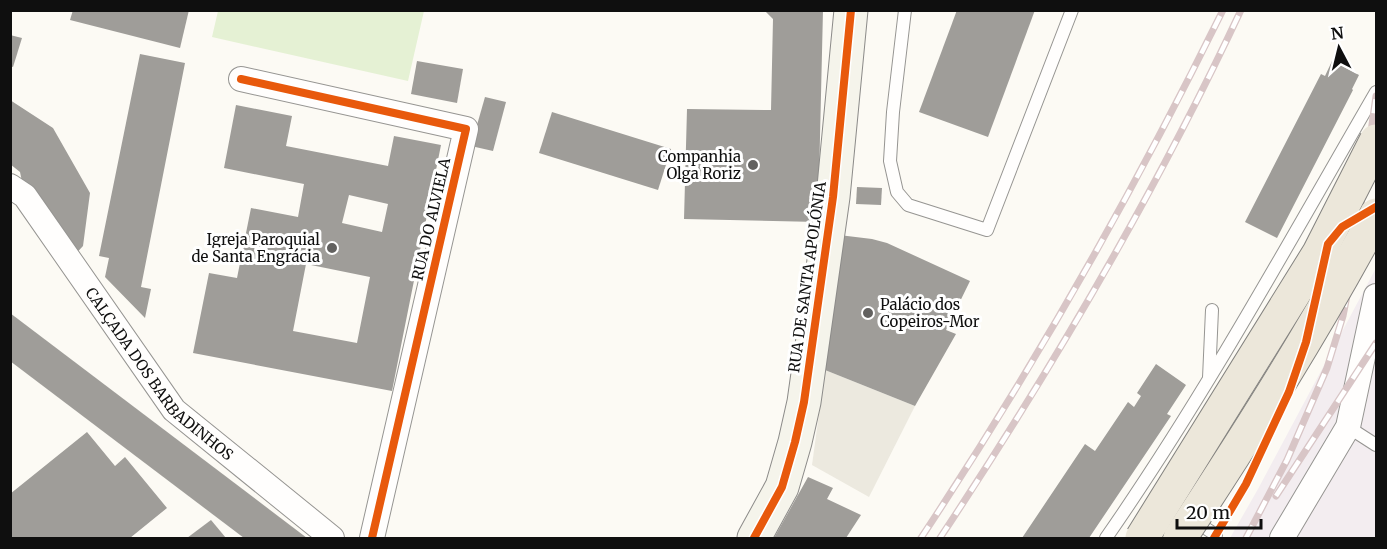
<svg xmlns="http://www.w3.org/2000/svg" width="1387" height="549" viewBox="0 0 1387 549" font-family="Merriweather,serif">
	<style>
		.industrial { fill: #f3edf0 }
		.green { fill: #e5f1d4 }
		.plaza { fill: #ece9df }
		.building { fill: #9f9d99; fill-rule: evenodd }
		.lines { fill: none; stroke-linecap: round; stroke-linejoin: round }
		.lane-casing { stroke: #969592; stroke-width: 14 }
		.street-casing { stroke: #969592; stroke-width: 26 }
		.secondary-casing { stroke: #8c8b89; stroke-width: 35 }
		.lane { stroke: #fffefd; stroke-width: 12 }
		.street { stroke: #fffefd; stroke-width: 24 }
		.secondary { stroke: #f5f4eb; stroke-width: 33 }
		.rail-casing { stroke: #d8c5c6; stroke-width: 7 }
		.rail { stroke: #fff; stroke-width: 4.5; stroke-dasharray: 14; stroke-linecap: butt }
		.primary-bridge-casing { stroke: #83827f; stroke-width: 35; stroke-linecap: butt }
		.primary-bridge { stroke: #ece7da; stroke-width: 33 }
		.cycleway-casing { stroke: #fff; stroke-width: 11 }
		.cycleway { stroke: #e8590c; stroke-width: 8 }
		.poi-dot { fill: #62615f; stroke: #fff; stroke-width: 2 }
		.labels { text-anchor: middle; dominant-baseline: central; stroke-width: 6; stroke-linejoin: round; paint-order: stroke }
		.poi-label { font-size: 15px; fill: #0f0f0f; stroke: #fff; text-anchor: end }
		.street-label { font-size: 15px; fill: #0f0f0f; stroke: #fff }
	</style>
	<rect width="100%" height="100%" fill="#fcfaf4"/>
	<!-- industrial -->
	<polygon class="industrial" points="1376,268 1376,538 1230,538 1258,489"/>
	<!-- green -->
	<polygon class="green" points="218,11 218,10 424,11 408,81 212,37"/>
	<!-- plaza -->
	<polygon class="plaza" points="825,370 915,406 869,497 812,465"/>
	<!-- building -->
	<g class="building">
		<polygon points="73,10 189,10 180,48 70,20"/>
		<polygon points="764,10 823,10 818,222 684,219 687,109 771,110 773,19"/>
		<polygon points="957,10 1035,10 988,137 919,112"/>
		<polygon points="10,35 22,38 13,67 10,66"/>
		<polygon points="140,54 185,63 141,287 151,289 145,318 105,277 109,258 99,256"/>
		<polygon points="417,61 463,69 457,103 411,94"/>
		<polygon points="1332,61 1359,75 1352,89 1353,90 1277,238 1245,222 1321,74 1325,76"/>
		<polygon points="485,97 506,102 493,151 471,146"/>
		<polygon points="10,100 53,128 90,193 83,246 70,260 25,196 20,172 10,164"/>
		<path d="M236,105L292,116L286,146L388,166L394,136L441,145L392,391L193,353L209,273L237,278L251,208L298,217L304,184L224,168ZM349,195L388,204L382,232L342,223ZM306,264L370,277L357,343L293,331Z"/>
		<polygon points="552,112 671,149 658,190 539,153"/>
		<polygon points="857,187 882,188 881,205 856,204"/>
		<polygon points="839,235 872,239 887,243 970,281 946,330 956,334 915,406 825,370"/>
		<polygon points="10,313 307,538 244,538 10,361"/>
		<polygon points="1156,364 1186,385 1167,414 1171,416 1089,538 1022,538 1085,444 1095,451 1128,402 1134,407 1141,396 1137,393"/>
		<polygon points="87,432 115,466 125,457 167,508 130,538 10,538 10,494"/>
		<polygon points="808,477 833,488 827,499 861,515 846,538 774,538"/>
		<polygon points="211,520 226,538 187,538"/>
	</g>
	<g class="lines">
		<defs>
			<g id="lane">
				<polyline points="905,10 893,112 890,161 897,192 908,205 987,230 1072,10"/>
				<polyline points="1209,378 1212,310"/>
				<polyline points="1348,427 1376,445"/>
				<polyline points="1193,520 1216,535 1214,538"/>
				<path d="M1106,538C1205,396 1289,242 1376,92"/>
			</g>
			<g id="street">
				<polyline points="241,79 466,129 372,538"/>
				<path id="s1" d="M10,186L25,196L174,410L332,538"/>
				<polyline points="1282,538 1348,427 1376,296"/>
			</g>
			<polyline id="secondary" points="754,538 782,487 795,442 804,402 833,197 851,10"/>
		</defs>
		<!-- lane casing -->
		<use href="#lane" class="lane-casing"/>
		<!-- street casing -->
		<use href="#street" class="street-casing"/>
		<!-- secondary casing -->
		<use href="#secondary" class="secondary-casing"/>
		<!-- lane -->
		<use href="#lane" class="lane"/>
		<!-- street -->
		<use href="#street" class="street"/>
		<!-- secondary -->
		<use href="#secondary" class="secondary"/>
		<defs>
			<g id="rail">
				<polyline points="1276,496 1376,343"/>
				<path d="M921,538C1033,369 1133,193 1223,10"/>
				<path d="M940,538C1052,369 1155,194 1241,10"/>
				<polyline points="1246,538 1287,460 1327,368 1343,316 1351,275 1376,96"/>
			</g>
		</defs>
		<!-- rail casing -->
		<use href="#rail" class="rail-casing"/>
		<!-- rail -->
		<use href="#rail" class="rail"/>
		<defs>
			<g id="primary-bridge">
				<polyline points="1142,538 1319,253 1376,141"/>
				<path d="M1180,538C1249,433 1317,326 1376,215"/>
			</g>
		</defs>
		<!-- primary-bridge casing -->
		<use href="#primary-bridge" class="primary-bridge-casing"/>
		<!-- primary-bridge -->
		<use href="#primary-bridge" class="primary-bridge"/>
		<defs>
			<g id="cycleway">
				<polyline points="241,79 466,129 372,538"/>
				<polyline points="754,538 782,487 795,442 804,402 833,197 851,10"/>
				<polyline points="1214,538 1246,484 1289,392 1306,342 1328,244 1342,227 1376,207"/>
			</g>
		</defs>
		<!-- cycleway casing -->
		<use href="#cycleway" class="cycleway-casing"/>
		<!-- cycleway -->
		<use href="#cycleway" class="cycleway"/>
	</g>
	<!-- markers -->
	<g class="poi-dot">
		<circle cx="753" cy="165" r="6"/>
		<circle cx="332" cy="248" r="6"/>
		<circle cx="868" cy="313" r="6"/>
	</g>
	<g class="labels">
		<!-- poi labels -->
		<g class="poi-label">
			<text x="741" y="156">Companhia<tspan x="741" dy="17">Olga Roriz</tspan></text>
			<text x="320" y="239">Igreja Paroquial<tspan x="320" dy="17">de Santa Engrácia</tspan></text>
			<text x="880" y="304" text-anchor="start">Palácio dos<tspan x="880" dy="17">Copeiros-Mor</tspan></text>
		</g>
		<!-- street labels -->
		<g class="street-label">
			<text transform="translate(431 219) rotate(-77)">RUA DO ALVIELA</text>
			<text transform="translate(807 277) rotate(-82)">RUA DE SANTA APOLÓNIA</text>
			<text stroke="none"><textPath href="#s1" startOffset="242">CALÇADA DOS BARBADINHOS</textPath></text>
		</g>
	</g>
	<!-- border -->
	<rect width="1387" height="549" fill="none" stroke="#0f0f0f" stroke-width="24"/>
	<!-- north arrow -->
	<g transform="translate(1339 48) rotate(353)" stroke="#ffffff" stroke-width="4.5" paint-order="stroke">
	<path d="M0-4.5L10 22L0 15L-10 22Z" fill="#0f0f0f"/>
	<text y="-9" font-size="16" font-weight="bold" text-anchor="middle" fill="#0f0f0f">N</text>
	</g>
	<!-- scale -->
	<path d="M1177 519v9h84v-9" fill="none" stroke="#0f0f0f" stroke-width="3"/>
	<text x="1186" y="519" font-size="18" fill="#0f0f0f" stroke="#ffffff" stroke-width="4.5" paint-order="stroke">20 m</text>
</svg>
